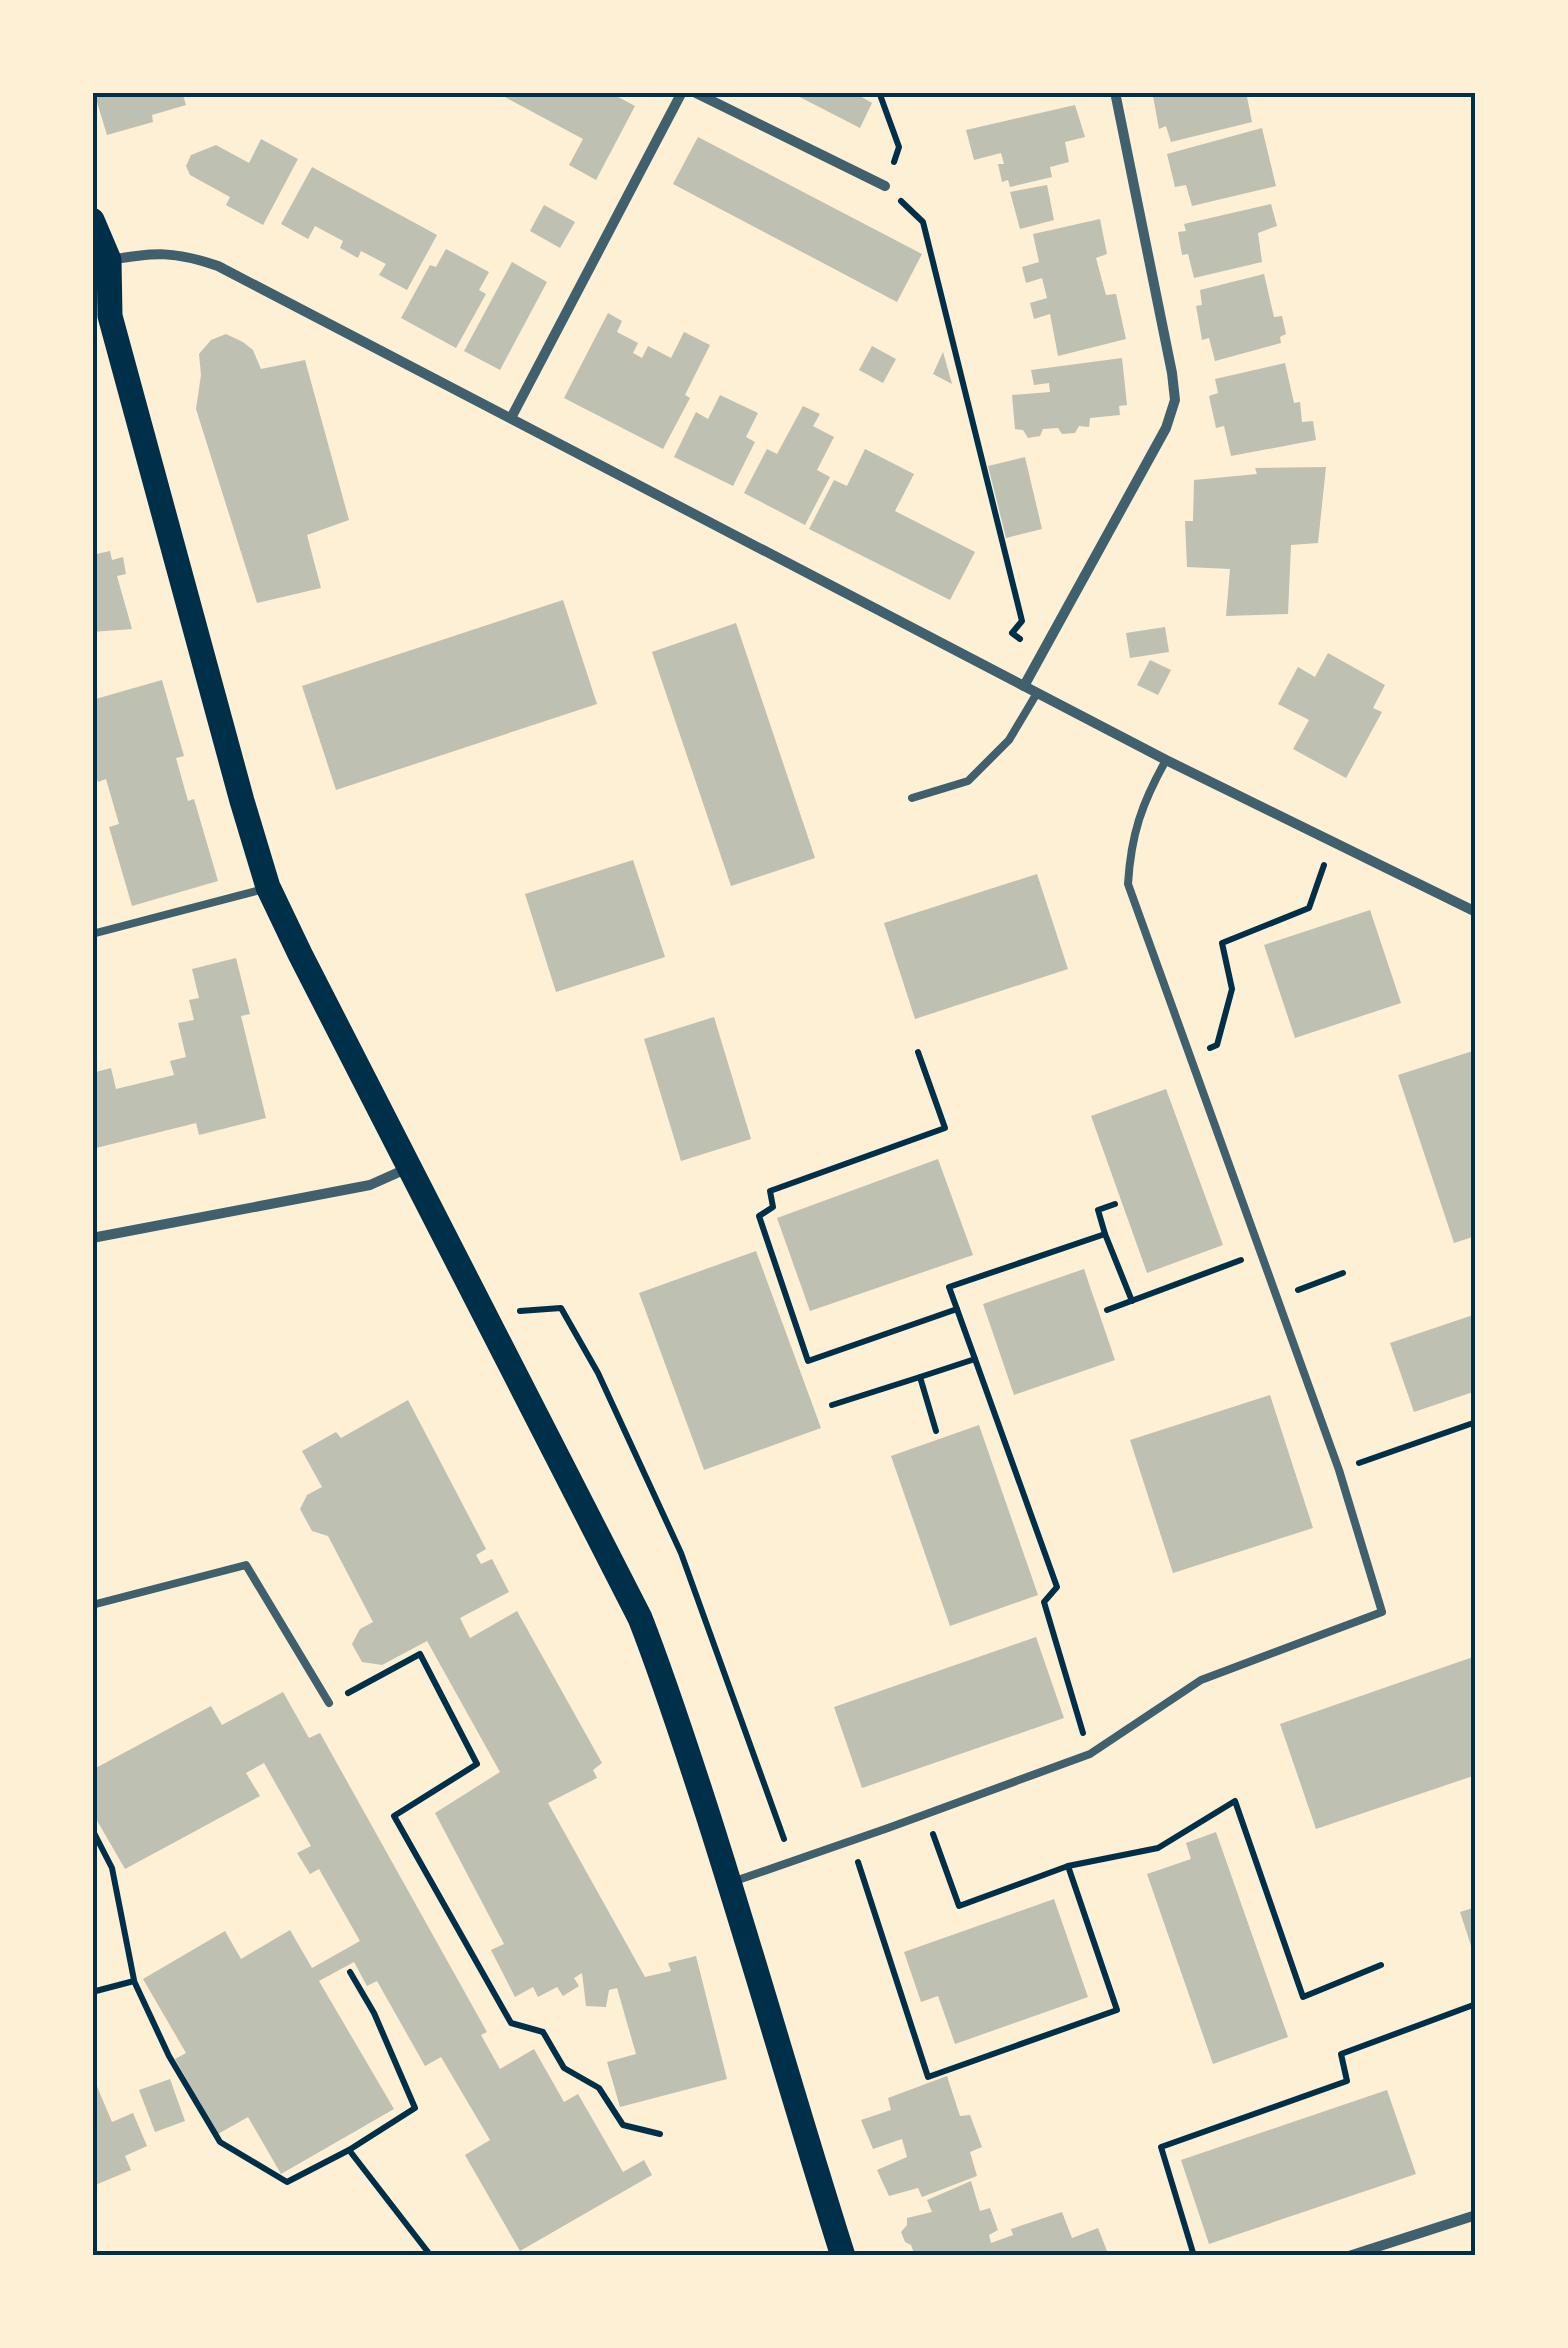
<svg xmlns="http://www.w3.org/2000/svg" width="1568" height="2348" viewBox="0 0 1568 2348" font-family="'PT Sans',sans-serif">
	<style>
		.building { fill: #bec0b2 }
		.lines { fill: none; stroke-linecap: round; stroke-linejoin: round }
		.path { stroke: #003049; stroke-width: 6 }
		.service { stroke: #3f606c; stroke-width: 8 }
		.minor { stroke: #3f606c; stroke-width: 10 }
		.primary { stroke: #003049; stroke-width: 25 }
		.neatline { fill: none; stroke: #003049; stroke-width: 4 }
	</style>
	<rect width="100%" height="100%" fill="#fdf0d5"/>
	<!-- building -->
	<g class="building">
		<polygon points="94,92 182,92 186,105 152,115 153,122 107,135"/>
		<polygon points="504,92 609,92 635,106 596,180 569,165 583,139 503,96"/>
		<polygon points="790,92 853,92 872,103 860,128"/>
		<polygon points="1160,92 1246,92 1252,122 1171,142 1166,126 1159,129 1153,96 1161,96"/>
		<polygon points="1075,105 1085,137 1065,142 1069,162 1050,167 1052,177 1010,187 1008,180 1002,182 998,164 1004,164 1001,153 974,160 966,130"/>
		<polygon points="1262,128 1276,186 1192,206 1186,185 1175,187 1167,154"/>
		<polygon points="698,137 922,254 897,302 673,184"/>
		<polygon points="261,139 298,159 263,225 226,205 230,197 190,175 186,166 191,155 216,145 249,163"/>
		<polygon points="312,167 437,235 407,290 379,275 386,264 361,251 358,258 340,248 343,241 315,226 308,239 281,224"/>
		<polygon points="1047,185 1054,220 1020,229 1010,192"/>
		<polygon points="1271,204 1277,226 1258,233 1262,262 1194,278 1188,254 1182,255 1178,232 1186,231 1184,224"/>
		<polygon points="544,205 575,222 560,248 530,231"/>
		<polygon points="1100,219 1107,254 1096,258 1106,295 1116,294 1126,339 1058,356 1050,314 1034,319 1030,303 1047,298 1042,278 1026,283 1022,267 1039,262 1033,234"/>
		<polygon points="446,249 489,272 479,290 486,294 456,348 401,318 430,265 436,267"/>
		<polygon points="512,262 547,282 500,370 464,351"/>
		<polygon points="1264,274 1274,317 1282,316 1286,334 1280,337 1281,343 1215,361 1209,338 1202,340 1196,306 1202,305 1200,290"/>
		<polygon points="608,313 622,321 617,332 638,343 633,353 642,358 648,346 671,358 684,332 710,345 685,395 690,398 663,449 564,398"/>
		<polygon points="226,334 243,342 253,350 261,369 305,360 349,520 307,535 321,588 257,603 196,409 201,375 199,354 211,340"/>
		<polygon points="872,346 896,359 883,383 859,370"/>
		<polygon points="943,352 952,384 933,374"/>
		<polygon points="1122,358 1127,405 1119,406 1120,415 1090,418 1089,427 1079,426 1075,433 1062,434 1058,428 1043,429 1040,436 1028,438 1023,430 1015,429 1012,395 1050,392 1049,383 1034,385 1031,370"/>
		<polygon points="1285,363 1294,403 1300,402 1302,422 1313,421 1316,440 1231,456 1224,426 1216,428 1209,396 1218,393 1215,379"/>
		<polygon points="720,395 758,413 746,437 755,442 733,486 674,457 696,412 708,419"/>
		<polygon points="803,406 820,414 813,426 834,437 817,470 830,477 805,525 744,493 767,449 777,454"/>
		<polygon points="865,449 914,474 895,511 975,552 950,600 809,529 834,480 847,486"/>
		<polygon points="1025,457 1042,529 1006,538 988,466"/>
		<polygon points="1326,467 1318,543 1291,545 1288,614 1226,616 1230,569 1187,567 1185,521 1193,521 1194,480 1257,474 1255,468"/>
		<polygon points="110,551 112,560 123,557 126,574 117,576 132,629 92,632 92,555"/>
		<polygon points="563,600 597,704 336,790 302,686"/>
		<polygon points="736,623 815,858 731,886 652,652"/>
		<polygon points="1165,627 1169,652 1130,658 1126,633"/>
		<polygon points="1328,653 1385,685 1373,708 1382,712 1346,778 1293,749 1309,720 1278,704 1298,667 1315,677"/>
		<polygon points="1150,660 1171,670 1158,695 1137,685"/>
		<polygon points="162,680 184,756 176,758 188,801 194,799 218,881 132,906 109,827 119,824 106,779 98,782 92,763 92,700"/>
		<polygon points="633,860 665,957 556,992 525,894"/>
		<polygon points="1037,874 1068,969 915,1019 884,923"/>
		<polygon points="1370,910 1401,1003 1295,1038 1264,945"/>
		<polygon points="236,958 250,1014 241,1016 266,1118 199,1135 196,1123 92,1149 92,1073 111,1068 116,1089 174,1075 170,1061 186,1057 178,1023 194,1020 189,1000 199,998 192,969"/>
		<polygon points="714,1017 751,1139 681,1161 644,1039"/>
		<polygon points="1476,1050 1476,1236 1454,1243 1398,1075"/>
		<polygon points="1166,1089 1223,1245 1147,1273 1091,1116"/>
		<polygon points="938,1159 973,1255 810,1311 777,1218"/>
		<polygon points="756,1251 821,1428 704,1470 639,1293"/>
		<polygon points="1084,1269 1115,1360 1014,1395 983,1304"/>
		<polygon points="1476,1314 1476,1391 1414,1412 1390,1343"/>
		<polygon points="1270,1395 1313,1528 1173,1573 1130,1440"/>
		<polygon points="408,1400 486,1549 476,1555 481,1564 492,1559 509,1592 460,1618 470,1638 517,1611 602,1763 593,1770 597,1778 548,1803 645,1977 671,1971 668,1963 696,1956 727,2079 620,2107 607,2062 636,2054 617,1988 609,1990 606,2007 586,2006 582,1973 574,1978 579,1986 563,1996 557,1987 538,1997 533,1987 515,1997 491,1950 504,1944 435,1813 500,1772 427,1641 382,1665 362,1662 352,1644 360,1629 373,1622 328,1536 312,1531 300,1509 307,1495 322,1487 302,1451 336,1432 341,1438"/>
		<polygon points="979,1425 1038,1595 950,1626 891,1456"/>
		<polygon points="1036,1637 1064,1718 862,1788 834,1707"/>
		<polygon points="1476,1656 1476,1775 1316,1829 1280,1724"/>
		<polygon points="283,1692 309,1738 320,1733 487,2032 481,2035 500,2069 534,2049 564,2102 578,2094 623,2172 644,2160 652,2175 520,2251 465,2155 490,2140 441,2057 425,2066 377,1981 367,1986 354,1962 319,1981 394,2109 281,2174 248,2117 218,2134 175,2059 186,2053 143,1979 225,1931 241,1959 290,1930 312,1968 360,1941 319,1869 310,1874 297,1853 311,1846 264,1763 246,1773 260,1796 125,1869 92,1812 92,1770 211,1706 222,1725"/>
		<polygon points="1216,1832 1288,2037 1213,2064 1147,1874 1191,1859 1186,1843"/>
		<polygon points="1054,1899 1088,1997 955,2044 938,1996 921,2002 904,1952"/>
		<polygon points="1476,1907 1476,1958 1475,1958 1460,1912"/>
		<polygon points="947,2076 960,2116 970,2115 982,2147 970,2152 977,2176 922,2197 918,2188 889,2196 877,2170 907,2157 902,2139 873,2149 861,2120 891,2110 888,2098"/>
		<polygon points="93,2077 112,2122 133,2113 147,2146 125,2156 131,2170 93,2186"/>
		<polygon points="170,2079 185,2121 155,2132 139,2090"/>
		<polygon points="1387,2090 1416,2174 1209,2244 1181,2160"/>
		<polygon points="971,2181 980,2211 990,2208 998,2230 989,2235 991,2243 1013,2235 1011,2229 1062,2212 1072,2238 1098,2228 1109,2256 915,2256 911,2245 905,2242 901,2232 907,2225 907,2218 932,2212 927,2200"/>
	</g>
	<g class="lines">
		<!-- path -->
		<g class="path">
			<polyline points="879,92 899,147 894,162"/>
			<polyline points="901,201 923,222 1022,621 1012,633 1020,639"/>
			<polyline points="1210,1048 1217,1045 1232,989 1222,943 1309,908 1324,865"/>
			<polyline points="918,1052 945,1128 770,1191 773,1207 759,1216 808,1361 957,1309"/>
			<polyline points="1105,1234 1098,1210 1115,1204"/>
			<polyline points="1298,1290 1343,1273"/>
			<polyline points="1107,1310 1241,1260"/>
			<polyline points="520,1311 561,1308 598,1373 681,1553 784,1839"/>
			<polyline points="975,1359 1057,1587 1044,1602 1083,1733"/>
			<polyline points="832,1405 920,1377"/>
			<polyline points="936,1431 920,1377 975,1359 949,1287 1105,1234 1132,1301"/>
			<polyline points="1359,1463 1476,1422"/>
			<polyline points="348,1693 420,1654 477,1764 394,1816 511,2023 543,2032 564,2068 599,2088 623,2125 660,2134"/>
			<polyline points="92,1829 112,1868 134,1980"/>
			<polyline points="933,1834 959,1906 1068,1866 1158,1848 1235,1801 1303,1997 1381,1965"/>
			<polyline points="858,1862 928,2077 1117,2010 1068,1866"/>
			<polyline points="92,1992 134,1981 169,2056 220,2142 287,2182 349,2150 415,2108 374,2013 350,1972"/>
			<polyline points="349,2150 431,2256"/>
			<polyline points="1194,2256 1161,2147 1347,2081 1341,2054 1476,2004"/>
		</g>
		<!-- service -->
		<g class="service">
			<polyline points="912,798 968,781 1009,740 1037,693"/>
			<polyline points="92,934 264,889"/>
			<polyline points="92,1605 246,1565 329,1703"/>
			<path d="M735,1881L888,1828L1090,1754L1201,1680L1382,1612L1339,1470L1128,884C1131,834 1142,803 1166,760"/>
		</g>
		<!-- minor -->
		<g class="minor">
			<polyline points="694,92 885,186"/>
			<path d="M110,260C155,252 174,251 218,266L1166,760L1476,912"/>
			<polyline points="511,418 682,92"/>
			<polyline points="1024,686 1166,428 1175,400 1172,373 1115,92"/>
			<polyline points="92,1238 370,1185 408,1168"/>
			<polyline points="1349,2256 1476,2215"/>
		</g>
		<!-- primary -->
		<path class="primary" d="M92,220L109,260L110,316L242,801L268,887L300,954L640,1618C665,1682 686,1747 707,1812C754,1959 796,2108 843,2256"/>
	</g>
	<!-- border -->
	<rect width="1568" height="2348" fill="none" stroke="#fdf0d5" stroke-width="190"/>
	<rect x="95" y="95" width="1378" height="2158" class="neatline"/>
</svg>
